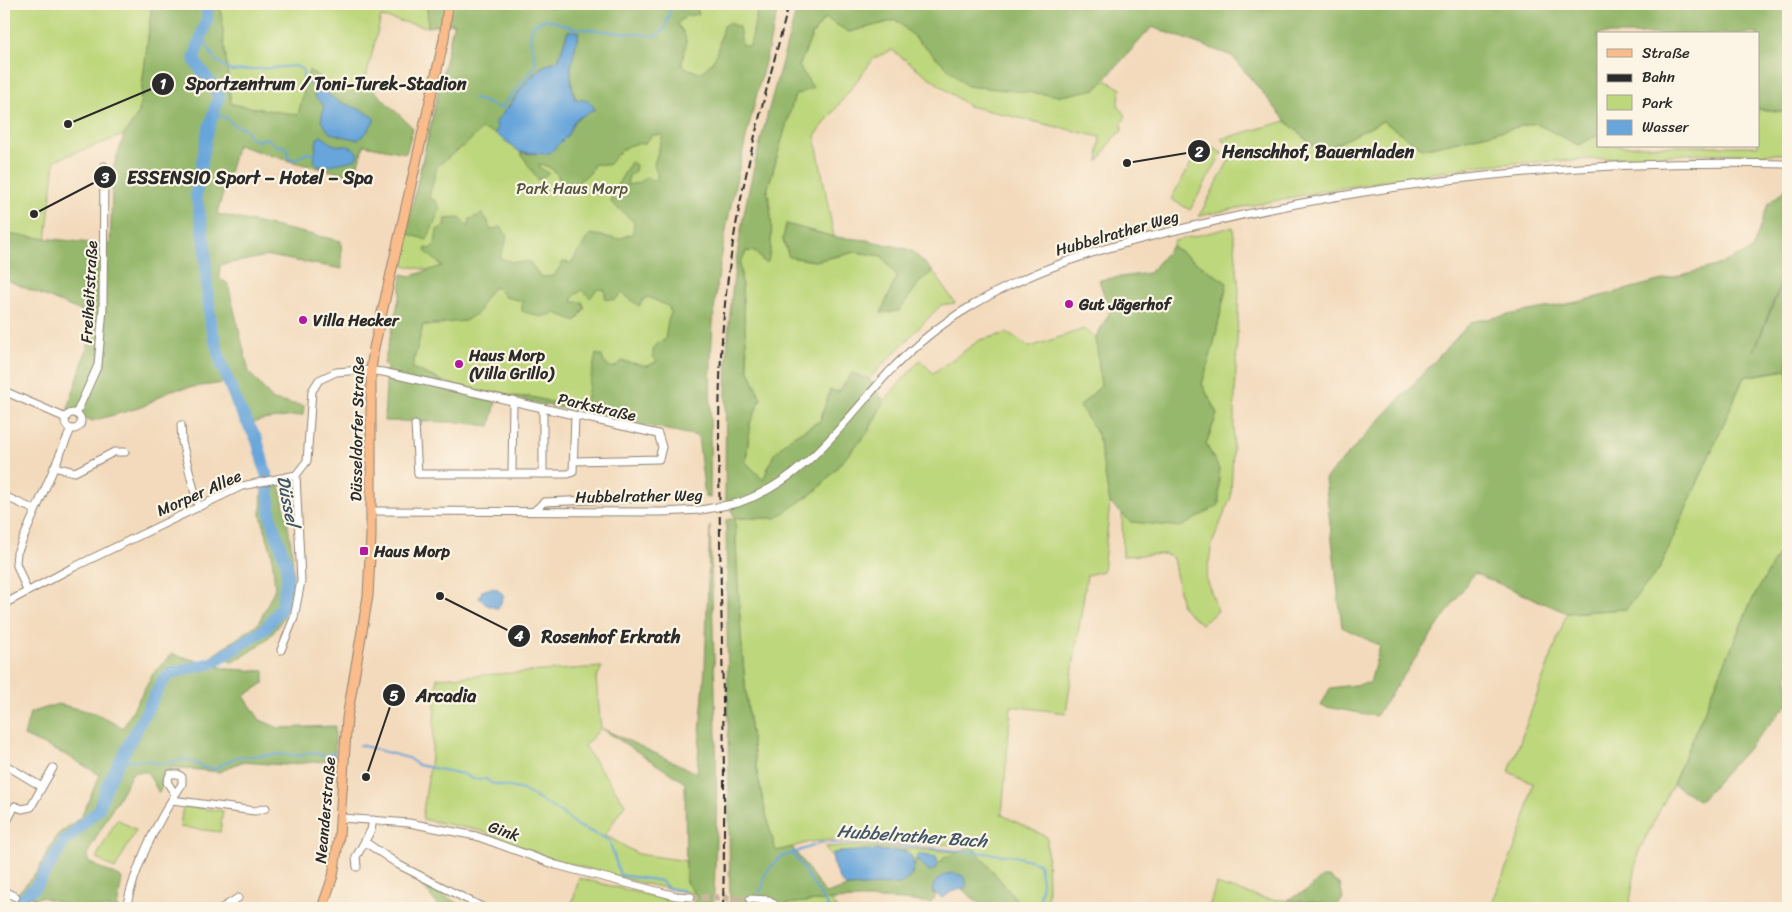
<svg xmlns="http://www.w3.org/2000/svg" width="1792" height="912" viewBox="0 0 1792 912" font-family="Sriracha,sans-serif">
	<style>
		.green { fill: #bdd77c; stroke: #748154 }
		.forest { fill: #96b86c; stroke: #60724c }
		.water { fill: #68a5da; stroke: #4a6882 }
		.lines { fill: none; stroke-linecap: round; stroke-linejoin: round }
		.stream { stroke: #68a5da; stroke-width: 2 }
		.river { stroke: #68a5da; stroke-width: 12 }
		.minor-tunnel { stroke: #cbb79f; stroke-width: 7; stroke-dasharray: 7 3.5; stroke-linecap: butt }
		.minor-casing { stroke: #8f8274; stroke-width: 9 }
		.major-casing { stroke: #8f8274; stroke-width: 11 }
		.minor { stroke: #fff; stroke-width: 7 }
		.major { stroke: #f9bc8a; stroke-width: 9 }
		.rail { stroke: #2b2b2b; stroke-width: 2; stroke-dasharray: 8 4; stroke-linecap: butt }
		.minor-bridge-casing { stroke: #8f8274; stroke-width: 9; stroke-linecap: butt }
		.minor-bridge { stroke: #fff; stroke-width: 7 }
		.poi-dot { fill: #b5179e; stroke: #fcf5e5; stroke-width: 2 }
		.labels { text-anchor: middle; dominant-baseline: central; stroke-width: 4.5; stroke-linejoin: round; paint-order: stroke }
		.park-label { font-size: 16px; fill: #50563f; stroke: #fcf5e5 }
		.street-label { font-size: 16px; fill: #2b2b2b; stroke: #fcf5e5 }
		.poi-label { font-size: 16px; font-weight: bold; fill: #2b2b2b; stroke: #fcf5e5; text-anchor: start }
		.water-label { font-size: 18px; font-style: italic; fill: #405668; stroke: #fcf5e5 }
		.leader { fill: none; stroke: #2b2b2b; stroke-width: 2 }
		.callout-dot { fill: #2b2b2b; stroke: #fcf5e5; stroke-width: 2 }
		.mark-label { font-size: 15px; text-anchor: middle; font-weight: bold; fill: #fff }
		.callout-label { font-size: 18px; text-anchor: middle; font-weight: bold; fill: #2b2b2b; stroke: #fcf5e5; stroke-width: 4.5; stroke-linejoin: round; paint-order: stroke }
	</style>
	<rect width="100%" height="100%" fill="#fcf5e5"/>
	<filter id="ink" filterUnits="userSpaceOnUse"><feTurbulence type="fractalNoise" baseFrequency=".02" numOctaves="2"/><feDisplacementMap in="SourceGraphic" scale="10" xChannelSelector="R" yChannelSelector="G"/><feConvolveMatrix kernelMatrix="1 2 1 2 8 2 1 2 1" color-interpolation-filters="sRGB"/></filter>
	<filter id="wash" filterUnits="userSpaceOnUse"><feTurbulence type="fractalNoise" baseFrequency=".0096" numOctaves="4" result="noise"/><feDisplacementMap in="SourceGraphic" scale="20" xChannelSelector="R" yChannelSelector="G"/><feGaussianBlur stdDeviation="1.12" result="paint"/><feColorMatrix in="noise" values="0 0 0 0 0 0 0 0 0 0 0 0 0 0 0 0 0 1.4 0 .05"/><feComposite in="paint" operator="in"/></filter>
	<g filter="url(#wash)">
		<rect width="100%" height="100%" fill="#f3dabc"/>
		<!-- green -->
		<g class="green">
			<polygon points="4,4 152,4 139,113 124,135 55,160 46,240 4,234"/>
			<polygon points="220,4 427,4 428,27 381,17 365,82 340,91 298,115 230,104"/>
			<polygon points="456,4 762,4 740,103 698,436 590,384 584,410 531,397 506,397 447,383 412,368 423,325 443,325 438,272 402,265 405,237 454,22"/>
			<polygon points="826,17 849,32 896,20 967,86 1096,89 1106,80 1121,89 1118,105 1126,116 1122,123 1122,131 1114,137 1098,162 1100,137 968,106 892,50 874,58 815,136 834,237 786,224 783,240 789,257 815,261 856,252 882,256 897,276 881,313 899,311 921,280 933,271 955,303 941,305 869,379 852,373 839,392 830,390 820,421 790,438 763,480 746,462 750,423 761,399 748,368 740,262 746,251 756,252 763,262 771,207 767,191 795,94 813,88 799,67 812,35"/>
			<polygon points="1758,109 1788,112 1788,154 1689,154 1484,165 1323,191 1199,216 1235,149 1221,139 1286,121 1320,152 1383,121 1423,149 1535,123 1578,145 1598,135 1598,146 1758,146"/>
			<polygon points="1203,142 1222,153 1190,210 1171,199"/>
			<polygon points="1233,227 1239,290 1231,497 1212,544 1206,579 1218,611 1201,624 1182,607 1173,558 1165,554 1123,556 1122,514 1131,522 1219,469 1206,444 1217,414 1202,384 1214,343 1227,283 1172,246 1174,241"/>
			<path d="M1084,329L1096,337L1101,386L1080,406L1098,435L1110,503L1103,571L1087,575L1066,713L1011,706L1002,815L1047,837L1048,895L1041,908H1023L972,846L852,838L809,842L776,852C744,744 740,630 735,518H776L818,489L868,432L884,401L920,360L933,373L980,340L1007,333L1030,347Z"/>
			<polygon points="1788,370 1788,537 1750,604 1673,784 1638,853 1629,908 1490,908 1523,827 1533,783 1509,772 1567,613 1626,609 1660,568 1744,377"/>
			<polygon points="602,667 596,679 601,728 584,746 625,804 605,835 638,854 686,861 686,882 695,894 641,883 552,859 481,831 422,819 432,751 437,678"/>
			<polygon points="183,806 223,811 220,832 180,827"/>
			<polygon points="117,819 136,830 115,869 96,858"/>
			<polygon points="859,846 958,852 944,858 938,865 937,857 917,856 914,865 912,857 906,851 837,852 832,857 825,847"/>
			<polygon points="579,878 692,906 691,908 571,908"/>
			<polygon points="1216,884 1266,899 1322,903 1335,908 1209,908"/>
			<polygon points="830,899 837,908 788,908 786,904"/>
		</g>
		<!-- forest -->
		<g class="forest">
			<polygon points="152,4 220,4 231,104 298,115 309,70 339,91 365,82 413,128 406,153 364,145 354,176 293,162 237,145 217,214 341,241 342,269 269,256 220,265 219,278 228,284 249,372 273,400 304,406 303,415 262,420 252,423 266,465 259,466 255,448 224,383 171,390 142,407 92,421 68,409 93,329 81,311 4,279 4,234 110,245 113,169 124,135 139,113"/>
			<path d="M427,4H524L555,8L556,4H695L699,14L686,16L677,24C693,42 683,46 682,66L699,73C719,61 718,47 723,26L728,23L739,27L742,45L750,46L757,12L762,4H779C756,102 727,200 715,301C708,366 711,432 710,498L705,497L698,436L506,397H531L584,410L596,354L602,356L604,363L613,368L622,361L648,366L657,361L653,357V349L659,342L665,340L668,320L671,313L668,306L648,297L644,299L639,306L622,293L615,300L605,299V290L597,289L590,298L582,290L574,296L572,302H582L585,308L576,321L555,313L541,317L522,311V301L505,297L497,288H492L483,301L479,312L465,321L423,325L412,368L443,382L442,389L496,402L490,426L458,422L384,421L387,367L384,363L400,294L402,274L411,276L442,266L425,251L426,248L430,249L435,244L437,230L446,225L445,219L460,218L469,227L470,219L482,214L488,221L490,230L501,227C512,240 504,242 500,258L512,262H530L540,277L554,276L563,262L571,263L590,234L619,239L633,233L634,222L611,202L612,194L631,162L636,165L635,171L629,176L627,185L639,183L647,177L652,181L657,179V173L654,165L663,135H652L644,144C625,142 620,152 608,165L594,164L590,173L571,187L561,186C559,172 552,167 539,164L540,168L549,173L538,180L520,152L529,154L551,152L567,136L574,120L595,109L583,100H576C567,75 571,56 579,32L568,31L558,61C530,64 515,102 497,120L498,127L495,133L482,129L465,145L437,166L429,198L436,201L440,209L427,240L406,233L454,23L428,27Z"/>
			<path d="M798,4H1788V112L1758,109V34H1598V135L1579,145L1535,123L1423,149L1383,121L1320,152L1286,121L1232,56L1152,27L1096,89L1062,96L967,86L896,20L849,32L825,18L812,35L799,66L813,88L795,95L767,191C773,215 773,238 768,262H764L756,252L747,251L740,262L748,368L761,399L750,423L746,462L763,480L774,454L790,438L820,421L830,390L839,392L852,373L869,379L884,401L868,432L818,489L776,518H735C740,630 744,744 776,851L792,847L826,894L847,887L899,884L911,877L917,858L928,871L934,870L944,858L972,846L1023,908H985L963,890L965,888L949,873L939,878L932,892L936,896L930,903C883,896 833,899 786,904L783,908H730L726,520L735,518L725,497C726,419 724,340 736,262C748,174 775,89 798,4Z"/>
			<polygon points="1788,187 1788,264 1754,351 1788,269 1788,369 1744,377 1660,568 1626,609 1567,613 1474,573 1376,716 1321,706 1330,688 1370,683 1380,646 1342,627 1325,479 1471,322 1582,301 1716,266 1752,250 1768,204"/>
			<polygon points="786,224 834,237 867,240 911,250 933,271 921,280 899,311 881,313 897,276 882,256 856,252 815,261 789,257 783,239"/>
			<polygon points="1172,246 1227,283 1214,343 1202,384 1217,414 1206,444 1219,469 1219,505 1181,527 1131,522 1110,503 1098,435 1080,406 1101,386 1096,337 1110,312 1099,280 1149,273"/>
			<path d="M280,485C294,559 315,623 232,662L212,656L259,623L275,588L272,554L261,515L262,488Z"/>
			<path d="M710,526C713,653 721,781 713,908H692L695,894L686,882L685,783L601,728L697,773L705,668Z"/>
			<polygon points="1788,537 1788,704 1700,801 1673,784 1750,604"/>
			<polygon points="172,654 228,669 264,671 264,683 244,696 260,720 279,728 335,726 335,760 284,765 241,762 219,772 171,767 159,793 147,772 133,772 88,852 88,862 122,878 117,908 78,908 41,897 34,899 17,894 37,872 57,835 81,817 100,775 68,756 24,736 30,713 58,704 95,713 123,728 152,675"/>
			<polygon points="1322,877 1329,877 1340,885 1343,899 1335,908 1322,903 1287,900 1306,891"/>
			<polygon points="421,884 467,908 440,908"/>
		</g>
		<!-- water -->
		<g class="water">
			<path d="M568,31L579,32C573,59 566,71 575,99L589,101L595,109L575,120L567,136L551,152L546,154L520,152L495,133L498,127L495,125L497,120C516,102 530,65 558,61Z"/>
			<path d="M316,91H325C340,108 360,104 375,119L367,132L358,140L330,133L321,121L324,106L314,96Z"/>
			<path d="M321,136C325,138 329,142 332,144C343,148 353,142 358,155L355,160L320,167L314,162L317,138Z"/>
			<polygon points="491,588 498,589 504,596 498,609 485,604 479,598 482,591"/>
			<path d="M863,850L906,851C920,861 913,879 899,884L847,887C838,881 831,864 833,853Z"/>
			<polygon points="918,854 937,857 938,865 934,870 928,871 917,858"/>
			<path d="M953,873L963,876L967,885L965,888L951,892L943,898L932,892C932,881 942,874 953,873Z"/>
		</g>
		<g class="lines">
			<!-- stream -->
			<g class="stream">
				<polyline points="572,31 574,28 655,36 665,29 672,4"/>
				<polyline points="200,37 205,41 214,59 231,71 296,66 303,70 303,80 311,83 316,91"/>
				<polyline points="473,98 501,108 536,65 530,38 533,25 546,19 574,28"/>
				<polyline points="501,108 506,111"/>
				<path d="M212,113L229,119C232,127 237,126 245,128L250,138L258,141L266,138L277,146H283L288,150V158L293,160L308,153L315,155"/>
				<polyline points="360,745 408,758 418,765 463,774 473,779 486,779 491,783 523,790 563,814 576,825 609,840 620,875 661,881 668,888 684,891"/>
				<polyline points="121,761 149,760 159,764 187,759 203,767 215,769 236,757 285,754 300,756 313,752 324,756 334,753"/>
				<polyline points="792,852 829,908"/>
				<polyline points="759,892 762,889 765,874 779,858 821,843 868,843 941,849 1015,856 1039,863 1042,882 1039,908"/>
			</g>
			<!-- river -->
			<path class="river" d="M13,908L37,885L64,842L98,810L109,781L162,682L171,673L212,663L265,629L281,608L287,579V565L271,518L267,477L257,440L239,408L222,366L211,326L207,288L205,243L196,195L207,134L219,96C212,81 201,73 194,59L207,19V4"/>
		</g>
	</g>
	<g filter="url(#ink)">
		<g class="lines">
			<!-- minor-tunnel -->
			<polyline class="minor-tunnel" points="691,897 750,899"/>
			<defs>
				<g id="minor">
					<polyline points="4,391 66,418"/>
					<circle cx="73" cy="421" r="8"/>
					<polyline points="76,414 98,365 103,309 104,166"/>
					<polyline points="181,425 182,442 198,506"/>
					<polyline points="415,425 418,474 568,474 573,472 575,416"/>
					<polyline points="54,467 75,472 114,452 125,452"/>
					<polyline points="512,473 513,400"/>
					<polyline points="543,474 543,408"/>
					<polyline points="4,496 35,510"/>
					<path d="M738,503C805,480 842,424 888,373C911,349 939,325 968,308C1043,262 1127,241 1211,222C1401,178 1594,159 1788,164"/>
					<polyline points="370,511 662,512 701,510"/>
					<polyline points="534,511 544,502 664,497"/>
					<polyline points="27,591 16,563 17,553 71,429"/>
					<polyline points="4,604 70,569 242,486 296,475 307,461 312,391 319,380 336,372 361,370 383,372 658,434 662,447 659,459 574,461"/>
					<polyline points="281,650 294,618 301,581 296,475"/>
					<polyline points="4,764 42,787 31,807 22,809 15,806 4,827"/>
					<polyline points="42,787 53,768"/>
					<polyline points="172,800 255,811 266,808"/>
					<polyline points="341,818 409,823 476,836 556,865 676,896 691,897"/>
					<polyline points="365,842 399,865 484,908"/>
					<polyline points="357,867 356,857 371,830 373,820"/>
					<polyline points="4,891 16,897"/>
					<polyline points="750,899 769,900 779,908"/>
					<polyline points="32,904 44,908"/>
					<path d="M126,908C136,863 156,823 182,784V777L178,774H170L167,782L175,794"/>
					<polyline points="222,908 238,898"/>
				</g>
				<polyline id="major" points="322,908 333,876 339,836 347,718 368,596 371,536 371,371 374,348 444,39 448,4"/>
			</defs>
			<!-- minor casing -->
			<use href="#minor" class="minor-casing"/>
			<!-- major casing -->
			<use href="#major" class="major-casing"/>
			<!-- minor -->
			<use href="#minor" class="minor"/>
			<!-- major -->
			<use href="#major" class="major"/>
			<!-- rail -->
			<path class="rail" d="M723,908C726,785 722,661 720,537C719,459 717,381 725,304C735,201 763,103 789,4"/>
			<defs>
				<polyline id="minor-bridge" points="701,510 738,503"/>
			</defs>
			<!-- minor-bridge casing -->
			<use href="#minor-bridge" class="minor-bridge-casing"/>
			<!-- minor-bridge -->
			<use href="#minor-bridge" class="minor-bridge"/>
		</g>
	</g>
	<!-- markers -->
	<g class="poi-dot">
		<circle cx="1069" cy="304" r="5"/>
		<circle cx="303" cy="320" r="5"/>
		<circle cx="459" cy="364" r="5"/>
		<rect x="359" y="546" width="10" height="10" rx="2.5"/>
	</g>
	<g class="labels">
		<!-- park labels -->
		<g class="park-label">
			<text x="572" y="188">Park Haus Morp</text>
		</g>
		<!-- street labels -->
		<g class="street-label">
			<text transform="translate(1117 233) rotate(-16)">Hubbelrather Weg</text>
			<text transform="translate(89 292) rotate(-87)">Freiheitstraße</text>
			<text transform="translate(597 407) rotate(13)">Parkstraße</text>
			<text transform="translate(357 429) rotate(-89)">Düsseldorfer Straße</text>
			<text transform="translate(199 493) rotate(-24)">Morper Allee</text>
			<text transform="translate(639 496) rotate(-1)">Hubbelrather Weg</text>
			<text transform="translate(325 810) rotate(-85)">Neanderstraße</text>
			<text transform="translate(504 831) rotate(19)">Gink</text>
		</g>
		<!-- poi labels -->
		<g class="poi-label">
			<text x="1079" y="304">Gut Jägerhof</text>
			<text x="313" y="320">Villa Hecker</text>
			<text x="469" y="355">Haus Morp<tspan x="469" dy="18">(Villa Grillo)</tspan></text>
			<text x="374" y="551">Haus Morp</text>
		</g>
		<!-- water labels -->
		<g class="water-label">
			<text transform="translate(288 501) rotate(79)">Düssel</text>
			<text transform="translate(912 836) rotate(4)">Hubbelrather Bach</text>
		</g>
	</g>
	<!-- callouts -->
	<path class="leader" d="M68 124L163 84M1127 163L1199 151M34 214L105 177M440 596L519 636M366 777L394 695"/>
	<g class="callout-dot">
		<circle cx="68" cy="124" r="5"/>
		<circle cx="1127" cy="163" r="5"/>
		<circle cx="34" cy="214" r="5"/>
		<circle cx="440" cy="596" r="5"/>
		<circle cx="366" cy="777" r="5"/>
		<circle cx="163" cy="84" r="12"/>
		<circle cx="1199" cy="151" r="12"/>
		<circle cx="105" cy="177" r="12"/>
		<circle cx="519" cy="636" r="12"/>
		<circle cx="394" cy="695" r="12"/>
	</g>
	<g class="mark-label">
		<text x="163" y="89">1</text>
		<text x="1199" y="157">2</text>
		<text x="105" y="183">3</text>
		<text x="519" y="641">4</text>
		<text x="394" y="701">5</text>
	</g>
	<g class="callout-label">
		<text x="326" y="90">Sportzentrum / Toni-Turek-Stadion</text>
		<text x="1318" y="158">Henschhof, Bauernladen</text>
		<text x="250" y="184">ESSENSIO Sport – Hotel – Spa</text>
		<text x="611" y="643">Rosenhof Erkrath</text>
		<text x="446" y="702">Arcadia</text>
	</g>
	<!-- margin -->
	<rect width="1792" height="912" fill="none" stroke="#fcf5e5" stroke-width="20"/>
	<!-- legend -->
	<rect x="1597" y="32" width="162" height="115" fill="#fcf5e5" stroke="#a8a49b"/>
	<rect x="1607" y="49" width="25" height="8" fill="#f9bc8a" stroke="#a8a49b"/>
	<text x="1642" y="58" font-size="15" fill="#2b2b2b">Straße</text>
	<rect x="1607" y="74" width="25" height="8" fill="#2b2b2b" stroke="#a8a49b"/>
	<text x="1642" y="82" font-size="15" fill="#2b2b2b">Bahn</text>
	<rect x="1607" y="95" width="25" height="15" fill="#bdd77c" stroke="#a8a49b"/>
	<text x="1642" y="108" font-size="15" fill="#2b2b2b">Park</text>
	<rect x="1607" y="120" width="25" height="15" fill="#68a5da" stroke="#a8a49b"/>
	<text x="1642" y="132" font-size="15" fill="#2b2b2b">Wasser</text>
</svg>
